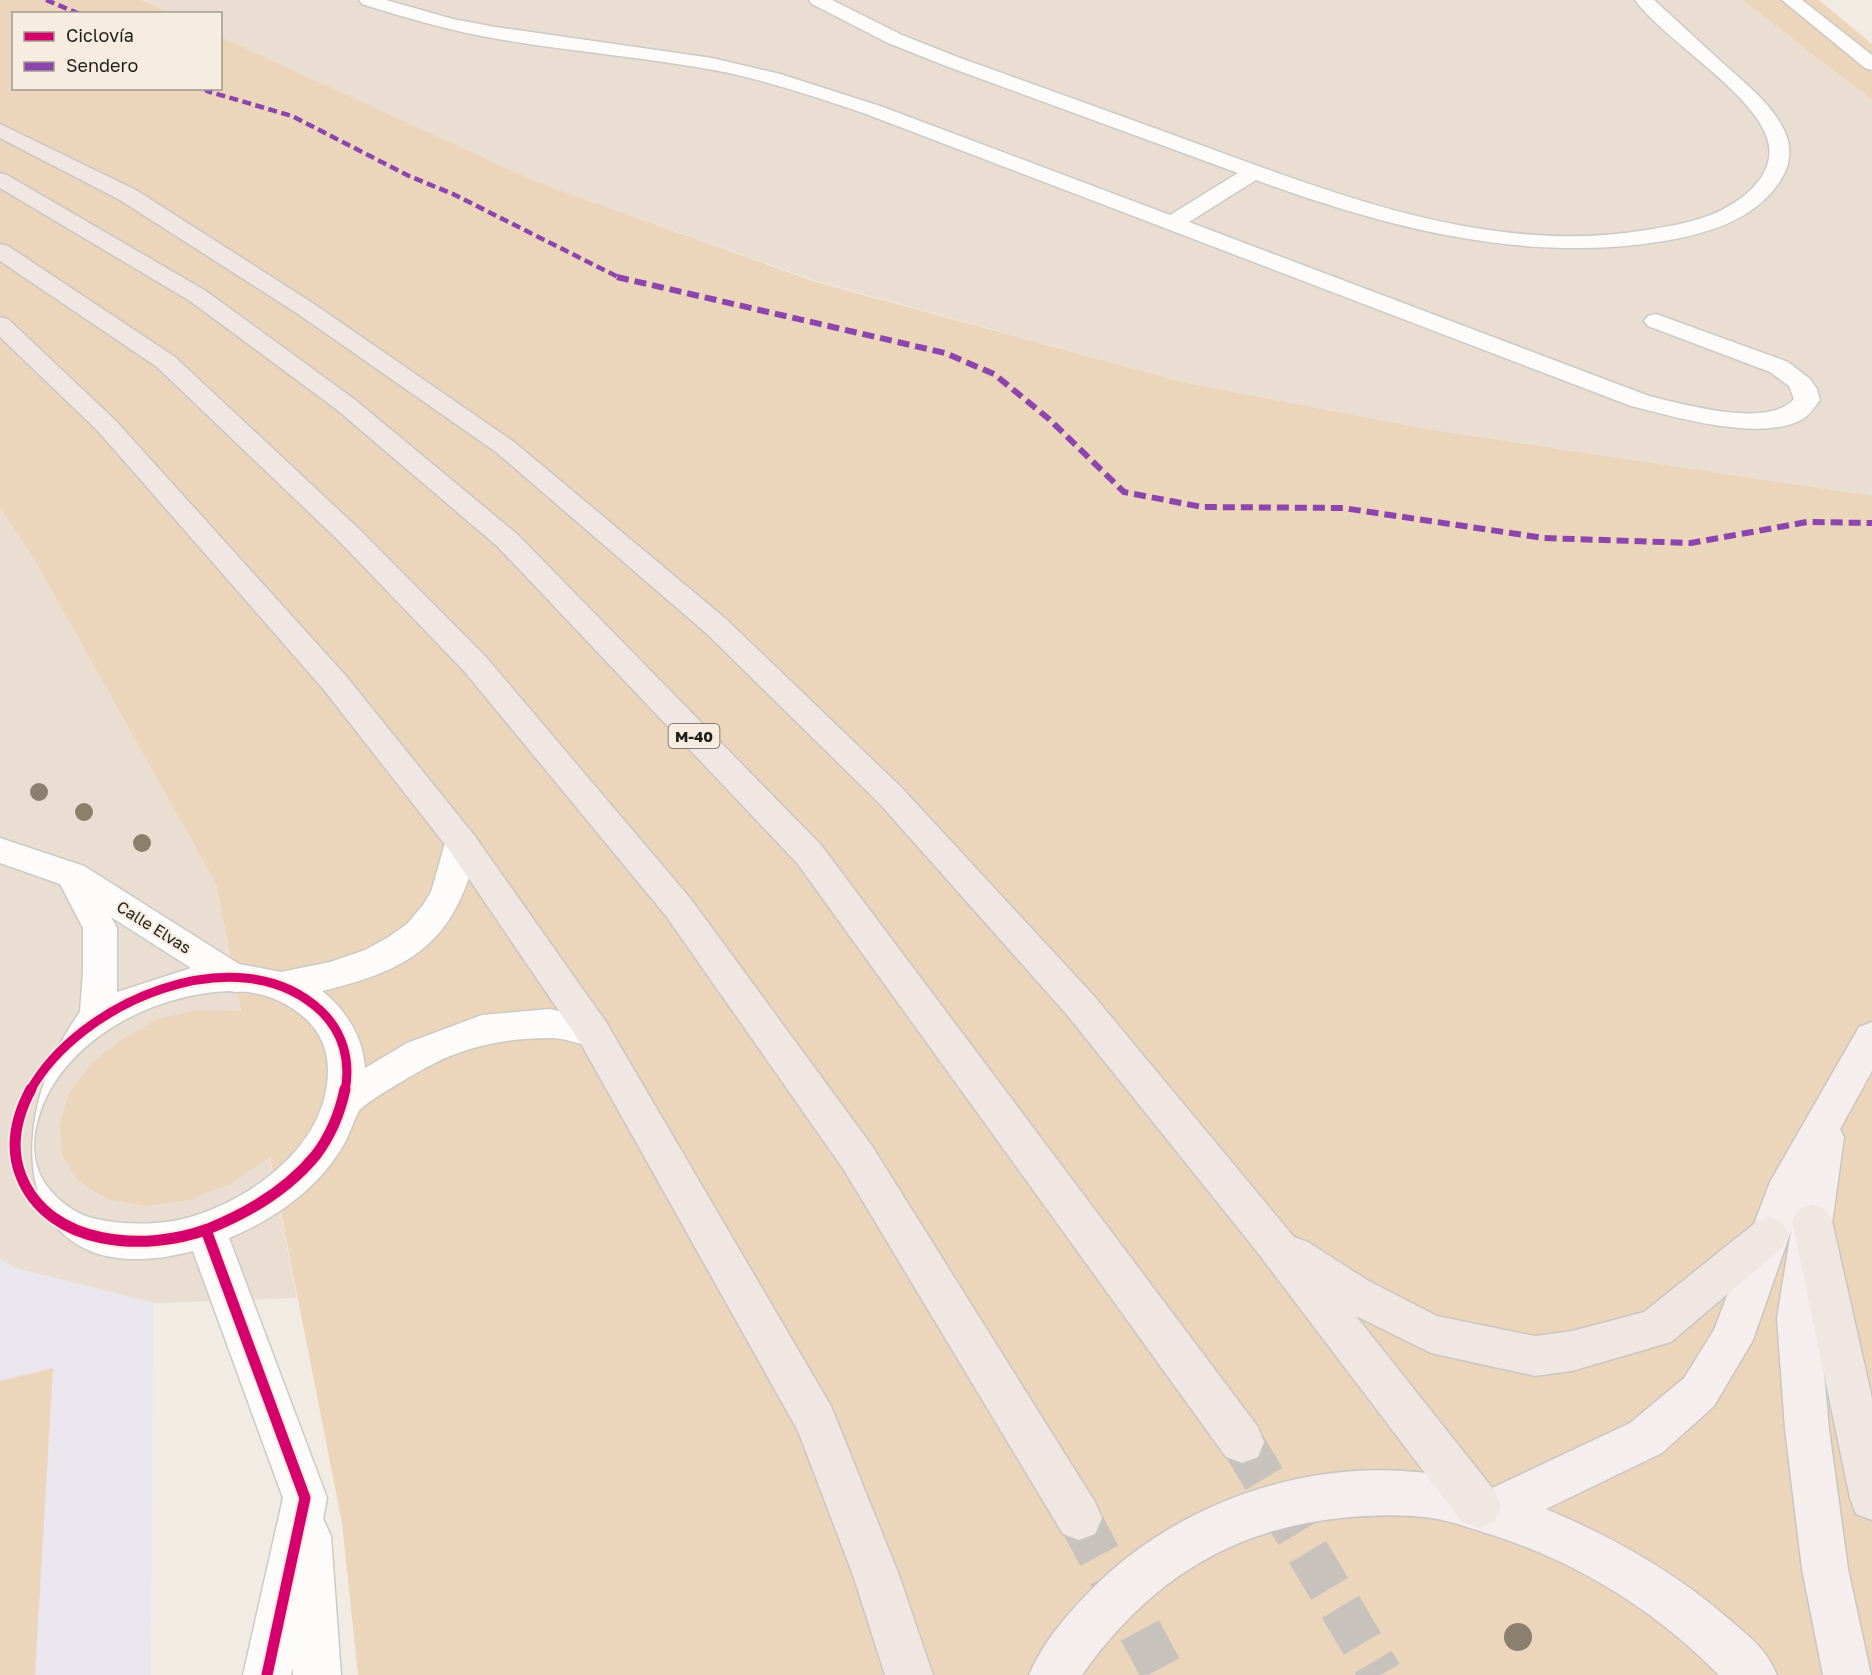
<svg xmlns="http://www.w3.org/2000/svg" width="1872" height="1675" viewBox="0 0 1872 1675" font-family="'Golos Text',sans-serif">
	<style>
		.built { fill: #e9ded1 }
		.education { fill: #ebe5ed }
		.green { fill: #ebd6bc }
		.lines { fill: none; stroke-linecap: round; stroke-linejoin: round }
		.highway-tunnel { stroke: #c7c2bc; stroke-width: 43; stroke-dasharray: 43 21; stroke-linecap: butt }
		.minor-casing { stroke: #cdc9c4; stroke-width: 3 }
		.major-casing { stroke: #c9c6c3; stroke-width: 3 }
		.highway-casing { stroke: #c9c6c3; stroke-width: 3 }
		.minor { fill: #fdfcfb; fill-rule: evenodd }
		.major { fill: #f5eeec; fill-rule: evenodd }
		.highway { fill: #f0e6e2; fill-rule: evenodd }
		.quiet-far1 { stroke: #8e44ad; stroke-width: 4.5; stroke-dasharray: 9 4.5; stroke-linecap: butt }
		.quiet { stroke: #8e44ad; stroke-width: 6; stroke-dasharray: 12 6; stroke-linecap: butt }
		.cycleway-far1-casing { stroke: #f6ecdf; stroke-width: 13 }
		.cycleway-casing { stroke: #f6ecdf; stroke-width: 15 }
		.cycleway-far1 { stroke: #d6006c; stroke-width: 9 }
		.cycleway { stroke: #d6006c; stroke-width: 11 }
		.tree { fill: #8b7f6d }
		.labels { text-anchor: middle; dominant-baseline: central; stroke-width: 4.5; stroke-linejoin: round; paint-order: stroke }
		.shield { fill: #f6ecdf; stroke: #615c55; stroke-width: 1.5 }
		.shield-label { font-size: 15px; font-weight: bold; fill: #211e1a }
		.street-label { font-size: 16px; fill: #211e1a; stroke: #f6ecdf }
	</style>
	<rect width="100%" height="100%" fill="#f1ebe4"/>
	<!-- built -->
	<g class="built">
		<polygon points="141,0 1742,0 1872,100 1872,496 1427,429 1187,383 816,281 537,182 221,37 220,14 170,13"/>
		<polygon points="0,508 34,559 216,884 297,1298 153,1303 15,1268 0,1259"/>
	</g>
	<!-- education -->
	<polygon class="education" points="0,1259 15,1268 153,1303 151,1675 0,1675"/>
	<!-- green -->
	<g class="green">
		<polygon points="0,0 141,0 170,13 14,14 14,88 220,88 221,37 537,182 816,282 1187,383 1427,429 1872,496 1872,1675 358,1675 342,1523 270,1157 232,1183 189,1200 146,1206 106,1199 78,1180 62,1155 60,1125 69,1093 91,1064 122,1039 158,1019 197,1010 241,1011 216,884 34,559 0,508"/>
		<polygon points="1742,0 1819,0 1872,44 1872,100"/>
		<polygon points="53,1368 35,1675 0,1675 0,1381"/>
	</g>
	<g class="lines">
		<!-- highway-tunnel -->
		<g class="highway-tunnel">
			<polyline points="1242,1442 1381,1675"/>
			<polyline points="1079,1518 1164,1675"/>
		</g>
		<defs>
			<g id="minor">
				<path d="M359,0H386L453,19L495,27L712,58L780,74L880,106L1170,215L1238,173L946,66L888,43L812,4L809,0H832L902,35L960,58C1033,84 1106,111 1179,137C1327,191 1486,257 1647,230C1677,225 1708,220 1734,203C1755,189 1775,168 1768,141C1756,94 1665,41 1635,0H1654C1678,22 1701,43 1725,65C1747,85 1772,104 1785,132C1796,157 1785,179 1767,197C1741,224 1700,235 1664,241C1525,264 1387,228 1256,180L1189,222L1649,396C1683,404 1768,429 1794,399L1789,386L1770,372L1648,326L1644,321L1648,316L1656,314L1788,362L1810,379L1817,389L1820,400C1814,408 1809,416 1801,420C1759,442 1675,417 1631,406L866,114C816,97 766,80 714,70C642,57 569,51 498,39C451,31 406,18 362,4Z"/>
				<polygon points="1782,0 1802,0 1872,55 1872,70 1865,68"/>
				<path d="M462,831L474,835L479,843C456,940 416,969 322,991C346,1010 363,1037 365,1068L407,1043L482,1015L550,1009L606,1022L611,1032L606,1042C582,1050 570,1037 548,1038C509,1038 467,1046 433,1064C421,1070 365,1102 359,1111C353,1121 350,1134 344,1144C319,1188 275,1219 229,1238L327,1498L323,1519L331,1536L341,1675H293V1668L291,1675H243L283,1498L193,1251C10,1299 0,1123 80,1012L83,972V928L60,884L0,863V838L84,866L239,964L281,972L330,962L365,950L387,938L407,924L423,905L431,892L445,843L450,835ZM111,917L191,968L117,992V928ZM230,991C236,993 242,991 248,992C262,994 275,998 287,1005C312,1020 328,1040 328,1070C328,1141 261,1192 200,1214C167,1226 126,1226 92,1218C73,1213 53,1197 43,1180C33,1163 32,1142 37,1123C57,1042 153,993 230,991Z"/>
			</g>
			<path id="major" d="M1872,1022V1071L1840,1129L1844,1137L1819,1318L1829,1429L1848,1569L1871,1675H1823L1802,1569L1785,1429L1777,1318L1791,1231L1753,1340L1714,1406L1662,1453L1546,1509C1613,1537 1675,1572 1730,1620C1750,1637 1767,1650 1777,1675H1719C1655,1610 1576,1561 1489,1534C1470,1528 1451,1521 1432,1518C1402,1514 1371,1515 1341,1518C1229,1529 1146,1584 1082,1675H1029C1042,1644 1064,1618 1087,1594C1173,1504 1308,1456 1432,1474C1452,1477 1471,1484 1490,1489L1630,1423L1684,1378L1714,1330L1770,1182L1859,1027Z"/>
			<g id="highway">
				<polygon points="0,124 136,190 314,304 514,442 726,619 902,788 1094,996 1294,1237 1308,1242 1367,1280 1437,1316 1535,1336 1572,1331 1644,1312 1755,1223 1769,1217 1783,1223 1789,1235 1783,1247 1671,1342 1572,1371 1535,1376 1431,1353 1356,1316 1494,1490 1501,1506 1494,1522 1478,1528 1462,1522 1258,1253 1068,1016 880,804 706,633 496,452 298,314 120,200 0,138"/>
				<polygon points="0,173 7,175 206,291 354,399 517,534 821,845 1258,1427 1264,1442 1258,1457 1242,1463 1226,1457 797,863 497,546 336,409 190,301 0,188"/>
				<polygon points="0,244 8,246 175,357 359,529 486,657 690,898 872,1146 1095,1502 1102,1518 1095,1534 1079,1540 1063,1534 844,1170 666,916 464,671 339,541 157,367 0,261"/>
				<polygon points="0,317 8,319 116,421 346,676 474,835 606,1022 831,1406 899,1575 933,1675 885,1675 853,1575 798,1431 580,1042 450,851 324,690 98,431 0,337"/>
				<polygon points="1812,1204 1826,1209 1832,1221 1872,1398 1872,1520 1856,1514 1850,1498 1792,1221 1798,1209"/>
			</g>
		</defs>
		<!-- minor casing -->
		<use href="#minor" class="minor-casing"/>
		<!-- major casing -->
		<use href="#major" class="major-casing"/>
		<!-- highway casing -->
		<use href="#highway" class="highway-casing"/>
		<!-- minor -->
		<use href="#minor" class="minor"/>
		<!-- major -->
		<use href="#major" class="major"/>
		<!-- highway -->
		<use href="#highway" class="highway"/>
		<!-- quiet-far1 -->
		<g class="quiet-far1">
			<polyline points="46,0 80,14"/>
			<polyline points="205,88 207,91 292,116 409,176 453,194 620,278"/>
		</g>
		<!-- quiet -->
		<polyline class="quiet" points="617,277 945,353 994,374 1049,419 1124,492 1202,507 1343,508 1544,538 1691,543 1807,522 1872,523"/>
		<defs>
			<path id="cycleway-far1" d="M30,1091C78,1003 238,933 321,1011C343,1032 351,1061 345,1091"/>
			<g id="cycleway">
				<path d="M31,1089C16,1117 9,1146 21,1176C49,1247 146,1252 208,1229C248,1213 288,1189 316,1155C331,1135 340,1113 345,1089"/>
				<polyline points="206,1230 305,1498 267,1675"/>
			</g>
		</defs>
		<!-- cycleway-far1 casing -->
		<use href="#cycleway-far1" class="cycleway-far1-casing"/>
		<!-- cycleway casing -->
		<use href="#cycleway" class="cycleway-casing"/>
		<!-- cycleway-far1 -->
		<use href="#cycleway-far1" class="cycleway-far1"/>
		<!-- cycleway -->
		<use href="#cycleway" class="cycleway"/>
	</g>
	<!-- trees -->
	<g class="tree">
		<circle cx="39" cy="792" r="9"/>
		<circle cx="84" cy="812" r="9"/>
		<circle cx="142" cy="843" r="9"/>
		<circle cx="1518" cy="1637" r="14"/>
	</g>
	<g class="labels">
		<!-- shield labels -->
		<rect class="shield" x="668.5" y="724" width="51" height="24" rx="4.5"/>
		<g class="shield-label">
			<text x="694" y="736">M-40</text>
		</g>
		<!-- street labels -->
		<g class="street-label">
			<text transform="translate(154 927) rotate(32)">Calle Elvas</text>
		</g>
	</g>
	<!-- legend -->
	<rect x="12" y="12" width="210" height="78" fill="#f6ecdf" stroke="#a19a90" stroke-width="1.5"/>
	<rect x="24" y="32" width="30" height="9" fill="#d6006c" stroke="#a19a90" stroke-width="1.5"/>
	<text x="66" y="42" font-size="18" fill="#211e1a">Ciclovía</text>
	<rect x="24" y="62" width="30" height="9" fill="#8e44ad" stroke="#a19a90" stroke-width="1.5"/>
	<text x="66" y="72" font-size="18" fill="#211e1a">Sendero</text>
</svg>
